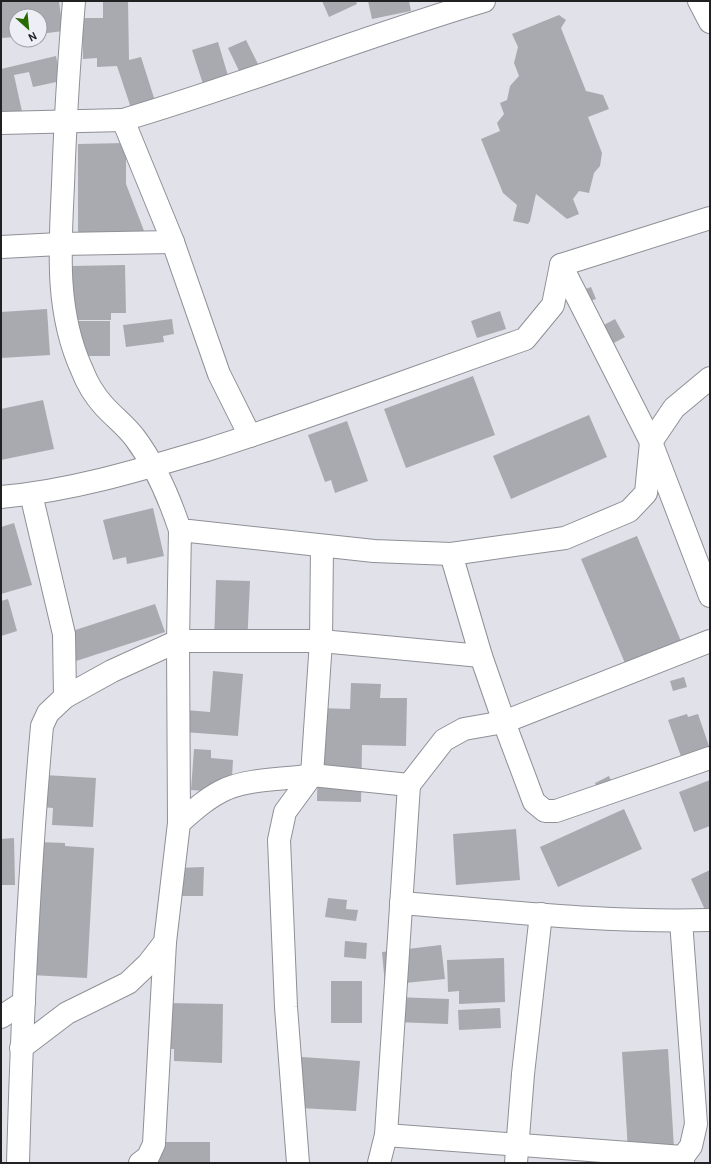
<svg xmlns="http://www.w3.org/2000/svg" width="711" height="1164" viewBox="0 0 711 1164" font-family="Cabin,sans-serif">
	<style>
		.building { fill: #a9a9b0 }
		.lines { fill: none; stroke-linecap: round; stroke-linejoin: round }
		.minor-casing { stroke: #8f9097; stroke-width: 24 }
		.major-casing { stroke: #8f9097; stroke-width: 24 }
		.minor { stroke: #fff; stroke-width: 22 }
		.major { stroke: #fff; stroke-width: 22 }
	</style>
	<rect width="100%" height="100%" fill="#e1e1e9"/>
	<!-- building -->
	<g class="building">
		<polygon points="1,1 59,1 63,31 40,34 40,16 16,16 16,37 1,38"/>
		<polygon points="103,1 128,1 129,60 141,57 155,101 131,108 117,66 97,67 97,58 83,59 82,18 103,18"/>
		<polygon points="322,1 356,1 357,4 329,17"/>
		<polygon points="368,1 409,1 411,11 372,19"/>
		<polygon points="559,15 566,20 561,28 586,91 603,95 609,109 588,117 602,153 600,166 594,173 589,193 579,191 573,199 579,214 567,219 536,194 530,221 528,224 513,221 517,205 503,193 481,139 500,131 497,123 504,114 500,103 507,100 510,86 519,76 514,63 518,47 512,34"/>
		<polygon points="246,40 260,68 242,77 228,48"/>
		<polygon points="218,42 229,79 204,87 192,50"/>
		<polygon points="56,56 61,81 33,87 29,72 14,75 23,116 1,121 1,69"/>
		<polygon points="126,143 126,184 151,249 78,248 78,144"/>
		<polygon points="125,265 126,313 111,313 111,320 72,320 71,266"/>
		<polygon points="591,287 596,299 587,302 583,290"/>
		<polygon points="47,309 50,355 1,358 1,312"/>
		<polygon points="500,311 506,329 477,338 471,321"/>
		<polygon points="172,319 174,334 163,336 164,342 126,347 123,325"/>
		<polygon points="615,319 625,337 612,344 602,326"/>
		<rect x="75" y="321" width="35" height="35"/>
		<polygon points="473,376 495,435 406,468 384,409"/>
		<polygon points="43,400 54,449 1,460 1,409"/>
		<polygon points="589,415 607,457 511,499 493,456"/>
		<polygon points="347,421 368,481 335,493 331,480 325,482 308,435"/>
		<polygon points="153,508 164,556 127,564 126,557 113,560 103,520"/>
		<polygon points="14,523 32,585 1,594 1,527"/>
		<polygon points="637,536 686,653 630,675 581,559"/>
		<polygon points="216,580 250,581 247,646 214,645"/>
		<polygon points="8,599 17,631 1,636 1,601"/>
		<polygon points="155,604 165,632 67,664 57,636"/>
		<polygon points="213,671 243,674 238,736 184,732 185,710 210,712"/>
		<polygon points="684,677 687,687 673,691 670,681"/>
		<polygon points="351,683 381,684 380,698 407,698 406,746 362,745 361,802 317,801 319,708 350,709"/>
		<polygon points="687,714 688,717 698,714 710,749 683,762 668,720"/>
		<polygon points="194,749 211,750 211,758 233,760 231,793 191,790"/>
		<polygon points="44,775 96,778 93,827 52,825 53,808 42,807"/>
		<polygon points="609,776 615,789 600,795 595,783"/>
		<polygon points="710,780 710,826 694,832 679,792"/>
		<polygon points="624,809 642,849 558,887 540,847"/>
		<polygon points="516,829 520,880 456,885 453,834"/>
		<polygon points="14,838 15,885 1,885 1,839"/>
		<polygon points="38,842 65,843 65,846 94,848 87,978 31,975"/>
		<polygon points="204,867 203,896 177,896 177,868"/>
		<polygon points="710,870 710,921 691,879"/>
		<polygon points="328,898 347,900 346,909 358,910 356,921 325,917"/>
		<polygon points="345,941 367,943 366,959 344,957"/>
		<polygon points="441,945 445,979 385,985 382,952"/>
		<polygon points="504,958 505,1002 459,1004 459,991 448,992 447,960"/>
		<rect x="331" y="981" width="31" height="42"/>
		<polygon points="395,997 449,999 448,1024 394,1022"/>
		<polygon points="168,1003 223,1004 222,1063 174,1061 174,1049 167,1049"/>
		<polygon points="500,1008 501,1028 459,1030 458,1010"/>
		<polygon points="668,1049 674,1148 628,1151 622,1052"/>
		<polygon points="302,1057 360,1061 356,1111 299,1108"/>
		<rect x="156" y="1142" width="54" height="21"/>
	</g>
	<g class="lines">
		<defs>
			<g id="minor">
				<path d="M74,1C69,62 65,124 63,185C60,248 55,311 82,370C87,383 94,395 104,406C114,417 126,426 135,438C156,466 169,497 180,530L374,551L451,554L565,538L629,511L646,493L651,442L674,408L710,378"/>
				<polyline points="1,123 123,120"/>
				<polyline points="1,247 60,244 173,242"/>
				<polyline points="561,265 651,442 710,596"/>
				<path d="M250,436L219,374L173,242L123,120C245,84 363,37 484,1"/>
				<polyline points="31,494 64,634 65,697"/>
				<path d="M1,497C71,491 140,470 207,450C314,416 419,376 525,339L553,305L561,265L710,218"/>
				<polyline points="710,641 504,722 534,802 545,811 556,811 710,758"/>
				<polyline points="179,823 178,641 321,641 481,656"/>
				<path d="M401,903C504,911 607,923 710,920"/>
				<polyline points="681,921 696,1124 691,1146 683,1157 683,1163"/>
				<polyline points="1,1017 24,1002"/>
				<path d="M21,1048L67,1013L128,983L148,964L165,942L179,823C194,810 208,797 226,789C253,778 284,780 312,775L321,641L322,546"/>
				<polyline points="386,1135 683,1157"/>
				<path d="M18,1163C22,1017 29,871 42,726L48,713L65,697L112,671L178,641L180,530"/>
				<polyline points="140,1163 148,1157 154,1144 165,942"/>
				<polyline points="298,1163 286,1007 279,840 285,812 312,775 409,785 444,740 464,729 504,722 481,656 451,554"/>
				<polyline points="379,1163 386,1135 409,785"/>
				<polyline points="516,1163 523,1074 541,914"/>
			</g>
			<polyline id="major" points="699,1 710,22"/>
		</defs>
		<!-- minor casing -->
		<use href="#minor" class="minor-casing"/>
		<!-- major casing -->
		<use href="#major" class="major-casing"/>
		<!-- minor -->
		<use href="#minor" class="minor"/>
		<!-- major -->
		<use href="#major" class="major"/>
	</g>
	<!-- border -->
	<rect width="711" height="1164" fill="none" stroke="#212124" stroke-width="4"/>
	<!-- north arrow -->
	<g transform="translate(28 28) rotate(153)"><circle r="19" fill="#eeeef6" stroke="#9c9ca2"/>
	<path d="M0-3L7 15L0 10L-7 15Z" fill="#276a00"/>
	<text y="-6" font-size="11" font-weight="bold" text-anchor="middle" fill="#212124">N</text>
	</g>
</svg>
